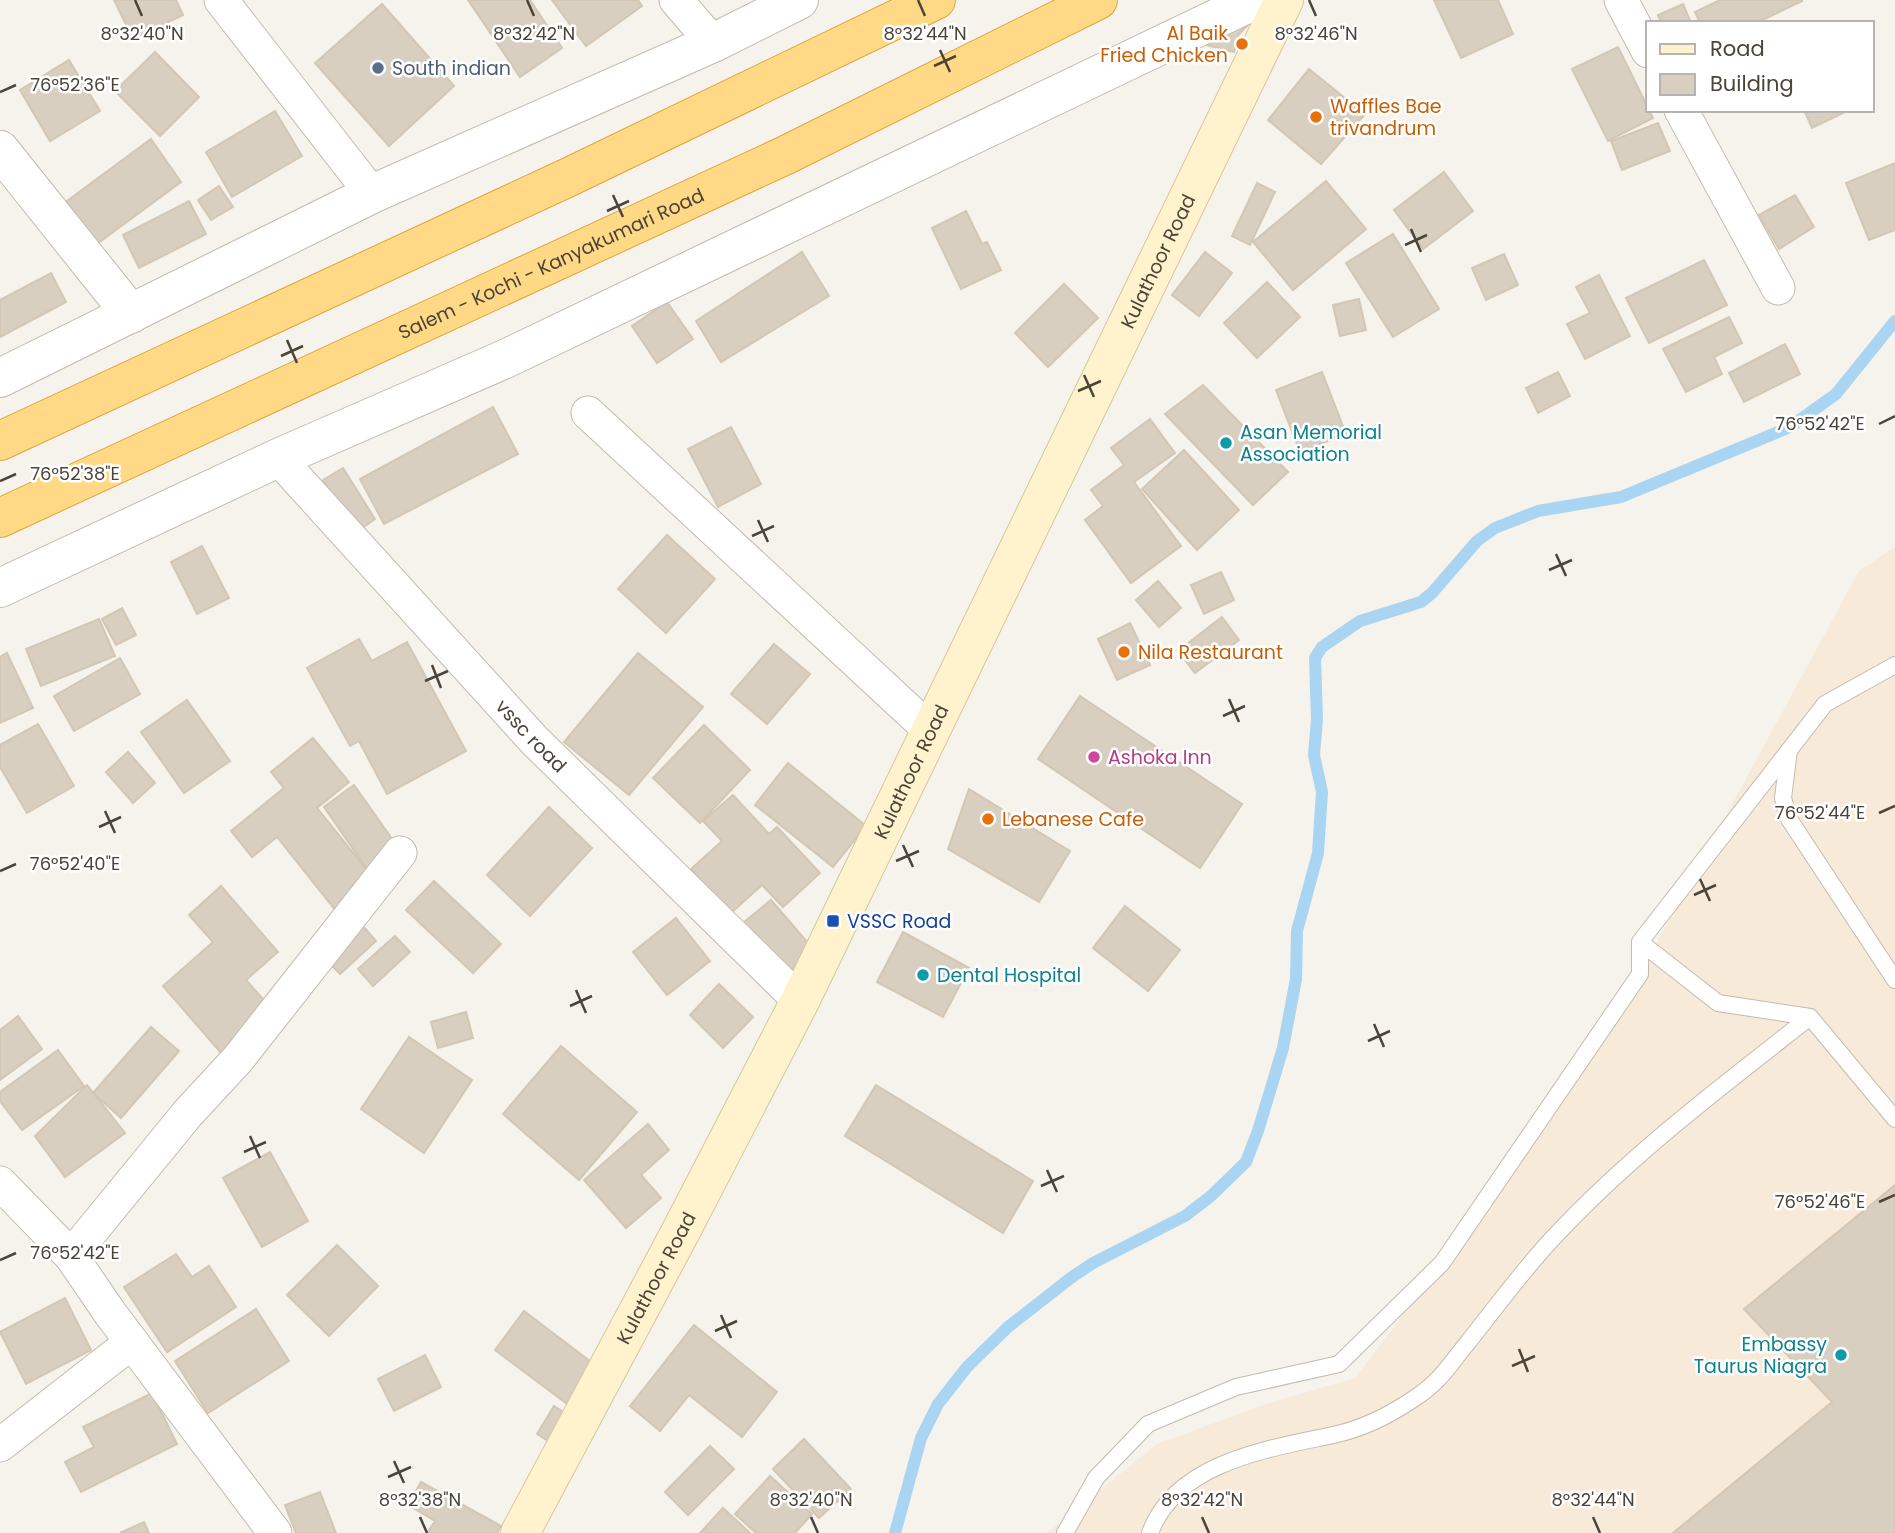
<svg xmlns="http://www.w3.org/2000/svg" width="1895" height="1533" viewBox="0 0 1895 1533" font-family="Poppins,sans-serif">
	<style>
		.commercial { fill: #f7ead8 }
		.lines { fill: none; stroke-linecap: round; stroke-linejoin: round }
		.stream { stroke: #a9d4f2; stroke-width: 12 }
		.building { fill: #d8cfc1; stroke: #d3c7b4; stroke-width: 2 }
		.service-casing { stroke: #c2bbae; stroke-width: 18 }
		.minor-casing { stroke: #c2bbae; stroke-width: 35 }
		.tertiary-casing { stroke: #c2bbae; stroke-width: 40 }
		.secondary-casing { stroke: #d6c79b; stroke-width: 40 }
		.trunk-casing { stroke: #e0a43c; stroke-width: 40 }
		.service { stroke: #fff; stroke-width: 16 }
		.minor { stroke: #fff; stroke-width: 33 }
		.tertiary { stroke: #fff; stroke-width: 38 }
		.secondary { stroke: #fff3cd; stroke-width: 38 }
		.trunk { stroke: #ffd985; stroke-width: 38 }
		.ticks { fill: none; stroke: #4b4439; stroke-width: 2.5 }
		.food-dot { fill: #e8710a; stroke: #fff; stroke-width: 2.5 }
		.service-dot { fill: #5c6f8a; stroke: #fff; stroke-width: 2.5 }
		.culture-dot { fill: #0f9aa8; stroke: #fff; stroke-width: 2.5 }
		.hotel-dot { fill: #d1479c; stroke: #fff; stroke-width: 2.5 }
		.transit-dot { fill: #1a4fb4; stroke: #fff; stroke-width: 2.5 }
		.labels { text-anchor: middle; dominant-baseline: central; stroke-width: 5; stroke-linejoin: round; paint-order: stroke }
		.food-label { font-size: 19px; fill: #c56008; stroke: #fff; text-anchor: start }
		.service-label { font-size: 19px; fill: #4e5e75; stroke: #fff; text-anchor: start }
		.street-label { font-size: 19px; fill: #4b4439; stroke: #fff }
		.culture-label { font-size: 19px; fill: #0d838f; stroke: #fff; text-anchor: start }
		.hotel-label { font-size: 19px; fill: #b23c85; stroke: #fff; text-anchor: start }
		.transit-label { font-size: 19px; fill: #164399; stroke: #fff; text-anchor: start }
		.ticks-label { font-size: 18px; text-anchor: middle; fill: #4b4439; stroke: #fff; stroke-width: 5; stroke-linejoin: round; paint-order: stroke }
	</style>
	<rect width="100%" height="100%" fill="#f6f3ec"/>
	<!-- commercial -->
	<polygon class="commercial" points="1895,547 1895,1533 1047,1533 1157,1444 1266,1404 1355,1378 1500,1187 1617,1016 1859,571"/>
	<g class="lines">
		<!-- stream -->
		<polyline class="stream" points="895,1533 921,1438 938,1404 967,1367 1008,1327 1072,1277 1093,1263 1185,1216 1211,1196 1246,1162 1258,1131 1283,1048 1296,979 1297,931 1318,853 1322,792 1314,755 1317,719 1315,658 1322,647 1360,621 1421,602 1432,593 1477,541 1495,528 1538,511 1621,497 1790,427 1836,394 1895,321"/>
	</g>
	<!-- building -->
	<g class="building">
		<polygon points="114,0 176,0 183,15 133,39"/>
		<polygon points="468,0 530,0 562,48 520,77"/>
		<polygon points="552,0 638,0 642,6 586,46"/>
		<polygon points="1434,0 1498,0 1513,34 1461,58"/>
		<polygon points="1720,0 1802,0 1802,1 1756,23 1700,23 1695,12"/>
		<polygon points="382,4 454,86 389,146 315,63"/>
		<polygon points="1683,4 1691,23 1661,23 1658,15"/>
		<polygon points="1254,19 1239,34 1234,52 1195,42"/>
		<polygon points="1618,47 1653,118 1608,141 1572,69"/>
		<polygon points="155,52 199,97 160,136 115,91"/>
		<polygon points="69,60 100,111 50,141 20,90"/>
		<polygon points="1309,69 1365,114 1321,164 1268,120"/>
		<polygon points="1804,110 1849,110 1812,128"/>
		<polygon points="275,111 302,156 232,197 206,152"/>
		<polygon points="1658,123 1670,151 1622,170 1611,141"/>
		<polygon points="151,139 181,182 94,246 63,204"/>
		<polygon points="1895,163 1895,230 1869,240 1846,183"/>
		<polygon points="1444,172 1473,211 1423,249 1394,210"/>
		<polygon points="1326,181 1366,229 1293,290 1253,242"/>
		<polygon points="1257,183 1275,192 1250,245 1232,236"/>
		<polygon points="219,186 233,207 211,220 198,200"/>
		<polygon points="1795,195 1814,227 1779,249 1759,215"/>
		<polygon points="189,201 206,234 139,268 123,235"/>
		<polygon points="966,211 982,244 987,242 1001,270 961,289 932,228"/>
		<polygon points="1393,234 1439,309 1393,337 1346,263"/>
		<polygon points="802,252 829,296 721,362 696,321"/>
		<polygon points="1205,252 1232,273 1199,316 1172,295"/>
		<polygon points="1504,254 1518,285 1486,300 1472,268"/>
		<polygon points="1704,260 1727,305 1649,343 1626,298"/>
		<polygon points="51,273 66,302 0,337 0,300"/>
		<polygon points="1599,275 1630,336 1585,359 1567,324 1590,313 1576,287"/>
		<polygon points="1267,282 1300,317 1257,358 1224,323"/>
		<polygon points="1064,284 1098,318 1048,367 1015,333"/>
		<polygon points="1359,299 1366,330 1340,336 1333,305"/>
		<polygon points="667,302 693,339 657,363 632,326"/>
		<polygon points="1729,317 1742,343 1714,357 1722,374 1686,392 1663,349"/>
		<polygon points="1785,344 1800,374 1744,402 1729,373"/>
		<polygon points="1322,372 1346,434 1300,452 1276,390"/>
		<polygon points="1558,372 1570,396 1538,413 1526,388"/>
		<polygon points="1203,385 1288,472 1253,505 1165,414"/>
		<polygon points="493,407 518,454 384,524 360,479"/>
		<polygon points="1150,419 1175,453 1134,482 1181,546 1131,583 1085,520 1103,506 1091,490 1124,465 1111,448"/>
		<polygon points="731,427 761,484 718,507 688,449"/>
		<polygon points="1184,450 1239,510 1197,550 1142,489"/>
		<polygon points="343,468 375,519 355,533 323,480"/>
		<polygon points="667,535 715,579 666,633 618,589"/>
		<polygon points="202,546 229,598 197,614 171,562"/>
		<polygon points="1221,572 1234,600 1204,614 1191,585"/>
		<polygon points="1158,581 1181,608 1159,627 1136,600"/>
		<polygon points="122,608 136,635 116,645 102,619"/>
		<polygon points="1222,617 1239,640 1195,673 1178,651"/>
		<polygon points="99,619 115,656 41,686 26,649"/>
		<polygon points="1130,623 1150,665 1117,680 1098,639"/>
		<polygon points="359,639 372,661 407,642 466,751 387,794 359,741 350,746 307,668"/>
		<polygon points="774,644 810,674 767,724 731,694"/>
		<polygon points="7,653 33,708 0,723 0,657"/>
		<polygon points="638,653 703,707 629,795 564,742"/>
		<polygon points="120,658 140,694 74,731 54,696"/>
		<polygon points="1080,696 1242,804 1200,868 1038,759"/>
		<polygon points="187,700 230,761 184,793 141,732"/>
		<polygon points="38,724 74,786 27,813 0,767 0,745"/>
		<polygon points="704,725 750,770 700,823 653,778"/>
		<polygon points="313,738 349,782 317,808 379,885 340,916 277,837 252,857 231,831 284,788 271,772"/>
		<polygon points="128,752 155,783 133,803 106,772"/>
		<polygon points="788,763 866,826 833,867 755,805"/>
		<polygon points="354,785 407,860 376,882 324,807"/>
		<polygon points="969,789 1070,851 1039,902 948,849"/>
		<polygon points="733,795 769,834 777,827 820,873 783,907 762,885 731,913 691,869 722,841 703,821"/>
		<polygon points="549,807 592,848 530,916 487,875"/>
		<polygon points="434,881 501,944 473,973 406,910"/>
		<polygon points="221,886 278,952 246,980 271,1008 221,1053 163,986 213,942 189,915"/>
		<polygon points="771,900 814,950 786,974 743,923"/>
		<polygon points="1125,906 1180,950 1148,991 1093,948"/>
		<polygon points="676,918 710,961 667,995 633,952"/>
		<polygon points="361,924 376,941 340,974 325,958"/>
		<polygon points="903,932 969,968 943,1017 877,982"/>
		<polygon points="395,936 410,952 373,986 358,969"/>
		<polygon points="719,984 753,1017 723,1048 690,1015"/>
		<polygon points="466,1012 473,1038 438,1048 431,1022"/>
		<polygon points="18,1016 42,1049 0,1080 0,1030"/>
		<polygon points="151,1027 179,1051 121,1118 93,1093"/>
		<polygon points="409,1037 472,1080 424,1153 361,1109"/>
		<polygon points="561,1046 637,1112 579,1180 503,1114"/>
		<polygon points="58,1050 84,1086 22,1130 0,1101 0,1092"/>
		<polygon points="87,1085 125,1133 65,1177 35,1136"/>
		<polygon points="876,1085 1033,1181 1003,1233 845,1136"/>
		<polygon points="648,1124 669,1150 641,1175 661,1198 626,1228 584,1180"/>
		<polygon points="270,1152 308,1221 262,1247 223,1178"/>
		<polygon points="1895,1185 1895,1533 1673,1533 1832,1402 1744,1309"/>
		<polygon points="337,1245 378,1286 329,1336 287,1295"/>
		<polygon points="176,1254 192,1277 209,1266 236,1307 167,1352 124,1287"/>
		<polygon points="65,1298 91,1350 26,1384 0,1332"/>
		<polygon points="256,1309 289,1361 208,1413 175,1361"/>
		<polygon points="524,1311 599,1368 570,1406 495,1350"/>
		<polygon points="694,1325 777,1392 742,1437 689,1395 660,1431 630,1406"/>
		<polygon points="425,1355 441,1387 394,1411 378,1379"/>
		<polygon points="152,1393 177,1444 81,1492 65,1462 94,1447 83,1427"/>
		<polygon points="554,1406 577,1421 559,1448 537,1434"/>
		<polygon points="804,1439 851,1489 819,1518 773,1469"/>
		<polygon points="710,1446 734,1469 688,1515 665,1492"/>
		<polygon points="770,1476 812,1514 795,1533 756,1533 735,1514"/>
		<polygon points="421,1482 501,1526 497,1533 427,1533 435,1521 408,1505"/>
		<polygon points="320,1492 336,1533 296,1533 285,1505"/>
		<polygon points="723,1508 750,1533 700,1533"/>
		<polygon points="144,1522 149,1533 120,1533"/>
	</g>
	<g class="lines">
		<defs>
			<g id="service">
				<polyline points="1789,750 1783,798 1789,819 1895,980"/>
				<polyline points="1640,942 1718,1003 1810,1017 1895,1119"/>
				<polyline points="1065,1533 1096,1478 1148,1424 1236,1387 1339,1364 1442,1263 1640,974 1640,942 1825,704 1895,665"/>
				<path d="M1150,1533C1176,1462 1268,1449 1333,1435C1362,1429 1390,1415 1415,1398C1442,1380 1449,1365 1469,1341C1496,1307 1523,1270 1553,1238C1630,1155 1721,1087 1810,1017"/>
			</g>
			<g id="minor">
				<polyline points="221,0 372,194"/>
				<polyline points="676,0 713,43"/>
				<polyline points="1621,0 1648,51"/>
				<polyline points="1681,110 1778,288"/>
				<polyline points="588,413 931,731"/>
				<path id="s1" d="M278,458L534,740L800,1001"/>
				<polyline points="0,1183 71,1256 110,1313 275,1533"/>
				<polyline points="71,1256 188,1113 238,1059 400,853"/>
				<polyline points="0,1445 132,1342"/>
			</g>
			<g id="tertiary">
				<polyline points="0,150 131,314"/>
				<polyline points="0,378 372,194 713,43 799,0"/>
				<polyline points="0,588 278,458 505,359 1255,0"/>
			</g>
			<g id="secondary">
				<path id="s2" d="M520,1533L682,1229L800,1001L1284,0"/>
			</g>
			<g id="trunk">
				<polyline points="0,441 569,177 936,0"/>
				<path id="s3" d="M0,518L786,155L1098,0"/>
			</g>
		</defs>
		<!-- service casing -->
		<use href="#service" class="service-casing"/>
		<!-- minor casing -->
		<use href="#minor" class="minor-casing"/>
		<!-- tertiary casing -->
		<use href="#tertiary" class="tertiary-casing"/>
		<!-- secondary casing -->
		<use href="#secondary" class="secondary-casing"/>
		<!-- trunk casing -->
		<use href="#trunk" class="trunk-casing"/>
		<!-- service -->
		<use href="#service" class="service"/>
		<!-- minor -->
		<use href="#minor" class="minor"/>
		<!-- tertiary -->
		<use href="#tertiary" class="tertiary"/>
		<!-- secondary -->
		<use href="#secondary" class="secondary"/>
		<!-- trunk -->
		<use href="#trunk" class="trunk"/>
	</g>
	<!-- ticks -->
	<path class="ticks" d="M135,0L142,16M527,0L534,16M918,0L925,16M1309,0L1316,16M940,50L950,72M934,66L956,56M0,92L16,85M613,195L623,217M607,211L629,201M1411,229L1421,252M1405,245L1427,235M287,340L297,363M281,356L303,346M1084,375L1094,397M1078,391L1101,381M1879,424L1895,416M0,481L16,474M758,520L768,542M752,536L774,526M1556,554L1566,576M1549,570L1572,560M432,665L441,688M425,681L448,671M1229,699L1239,722M1223,716L1245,706M105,811L115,833M1879,813L1895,806M99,827L121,817M903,845L913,867M896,861L919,851M0,871L16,864M1700,879L1710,901M1694,895L1716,885M576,990L586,1013M570,1006L592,996M1374,1024L1384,1047M1368,1041L1390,1031M250,1136L260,1158M244,1152L266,1142M1047,1170L1057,1192M1041,1186L1064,1176M1879,1202L1895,1195M0,1260L16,1253M721,1315L731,1338M715,1331L737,1321M1519,1349L1528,1372M1512,1366L1535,1356M394,1461L404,1483M388,1477L411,1467M420,1517L427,1533M811,1517L818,1533M1202,1517L1209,1533M1593,1517L1600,1533"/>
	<!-- markers -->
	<g class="food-dot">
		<circle cx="1242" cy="44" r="7"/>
		<circle cx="1316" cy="117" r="7"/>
		<circle cx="1124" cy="652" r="7"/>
		<circle cx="988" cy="819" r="7"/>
	</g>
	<circle class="service-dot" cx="378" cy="68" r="7"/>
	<g class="culture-dot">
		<circle cx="1226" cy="443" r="7"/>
		<circle cx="923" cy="975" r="7"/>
		<circle cx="1841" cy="1355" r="7"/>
	</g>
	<circle class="hotel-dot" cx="1094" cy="757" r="7"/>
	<rect class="transit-dot" x="826" y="914" width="14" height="14" rx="3.5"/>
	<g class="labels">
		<!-- food labels -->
		<g class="food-label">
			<text x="1228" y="33" text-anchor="end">Al Baik<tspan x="1228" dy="22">Fried Chicken</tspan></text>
			<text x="1330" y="106">Waffles Bae<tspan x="1330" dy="22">trivandrum</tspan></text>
			<text x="1138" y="652">Nila Restaurant</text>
			<text x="1002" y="819">Lebanese Cafe</text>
		</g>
		<!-- service labels -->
		<g class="service-label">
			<text x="392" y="68">South indian</text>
		</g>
		<!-- street labels -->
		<g class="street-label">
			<text stroke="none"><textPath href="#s2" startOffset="1423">Kulathoor Road</textPath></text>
			<text stroke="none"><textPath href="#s3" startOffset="607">Salem - Kochi - Kanyakumari Road</textPath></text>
			<text stroke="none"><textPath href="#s1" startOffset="376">vssc road</textPath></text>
			<text stroke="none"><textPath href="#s2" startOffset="856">Kulathoor Road</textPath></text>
			<text stroke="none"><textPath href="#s2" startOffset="289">Kulathoor Road</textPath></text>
		</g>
		<!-- culture labels -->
		<g class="culture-label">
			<text x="1240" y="432">Asan Memorial<tspan x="1240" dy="22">Association</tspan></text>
			<text x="937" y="975">Dental Hospital</text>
			<text x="1827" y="1344" text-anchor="end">Embassy<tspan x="1827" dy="22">Taurus Niagra</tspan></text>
		</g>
		<!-- hotel labels -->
		<g class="hotel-label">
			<text x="1108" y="757">Ashoka Inn</text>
		</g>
		<!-- transit labels -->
		<g class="transit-label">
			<text x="847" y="921">VSSC Road</text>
		</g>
	</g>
	<g class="ticks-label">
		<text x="142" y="40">8°32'40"N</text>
		<text x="534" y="40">8°32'42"N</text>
		<text x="925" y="40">8°32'44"N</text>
		<text x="1316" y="40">8°32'46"N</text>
		<text x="75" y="91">76°52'36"E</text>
		<text x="1820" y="430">76°52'42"E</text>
		<text x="75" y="480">76°52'38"E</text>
		<text x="1820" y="819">76°52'44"E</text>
		<text x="75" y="870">76°52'40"E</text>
		<text x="1820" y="1208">76°52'46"E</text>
		<text x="75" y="1259">76°52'42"E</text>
		<text x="420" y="1506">8°32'38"N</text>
		<text x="811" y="1506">8°32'40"N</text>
		<text x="1202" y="1506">8°32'42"N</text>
		<text x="1593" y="1506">8°32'44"N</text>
	</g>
	<!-- legend -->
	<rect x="1646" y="21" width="228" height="91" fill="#ffffff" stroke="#b7b4b0" stroke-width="2"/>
	<rect x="1660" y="44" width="35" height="10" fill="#fff3cd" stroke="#b7b4b0" stroke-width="2"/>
	<text x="1710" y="56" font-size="21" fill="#4b4439">Road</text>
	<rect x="1660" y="74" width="35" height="21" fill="#d8cfc1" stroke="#b7b4b0" stroke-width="2"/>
	<text x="1710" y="91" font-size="21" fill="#4b4439">Building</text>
</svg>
